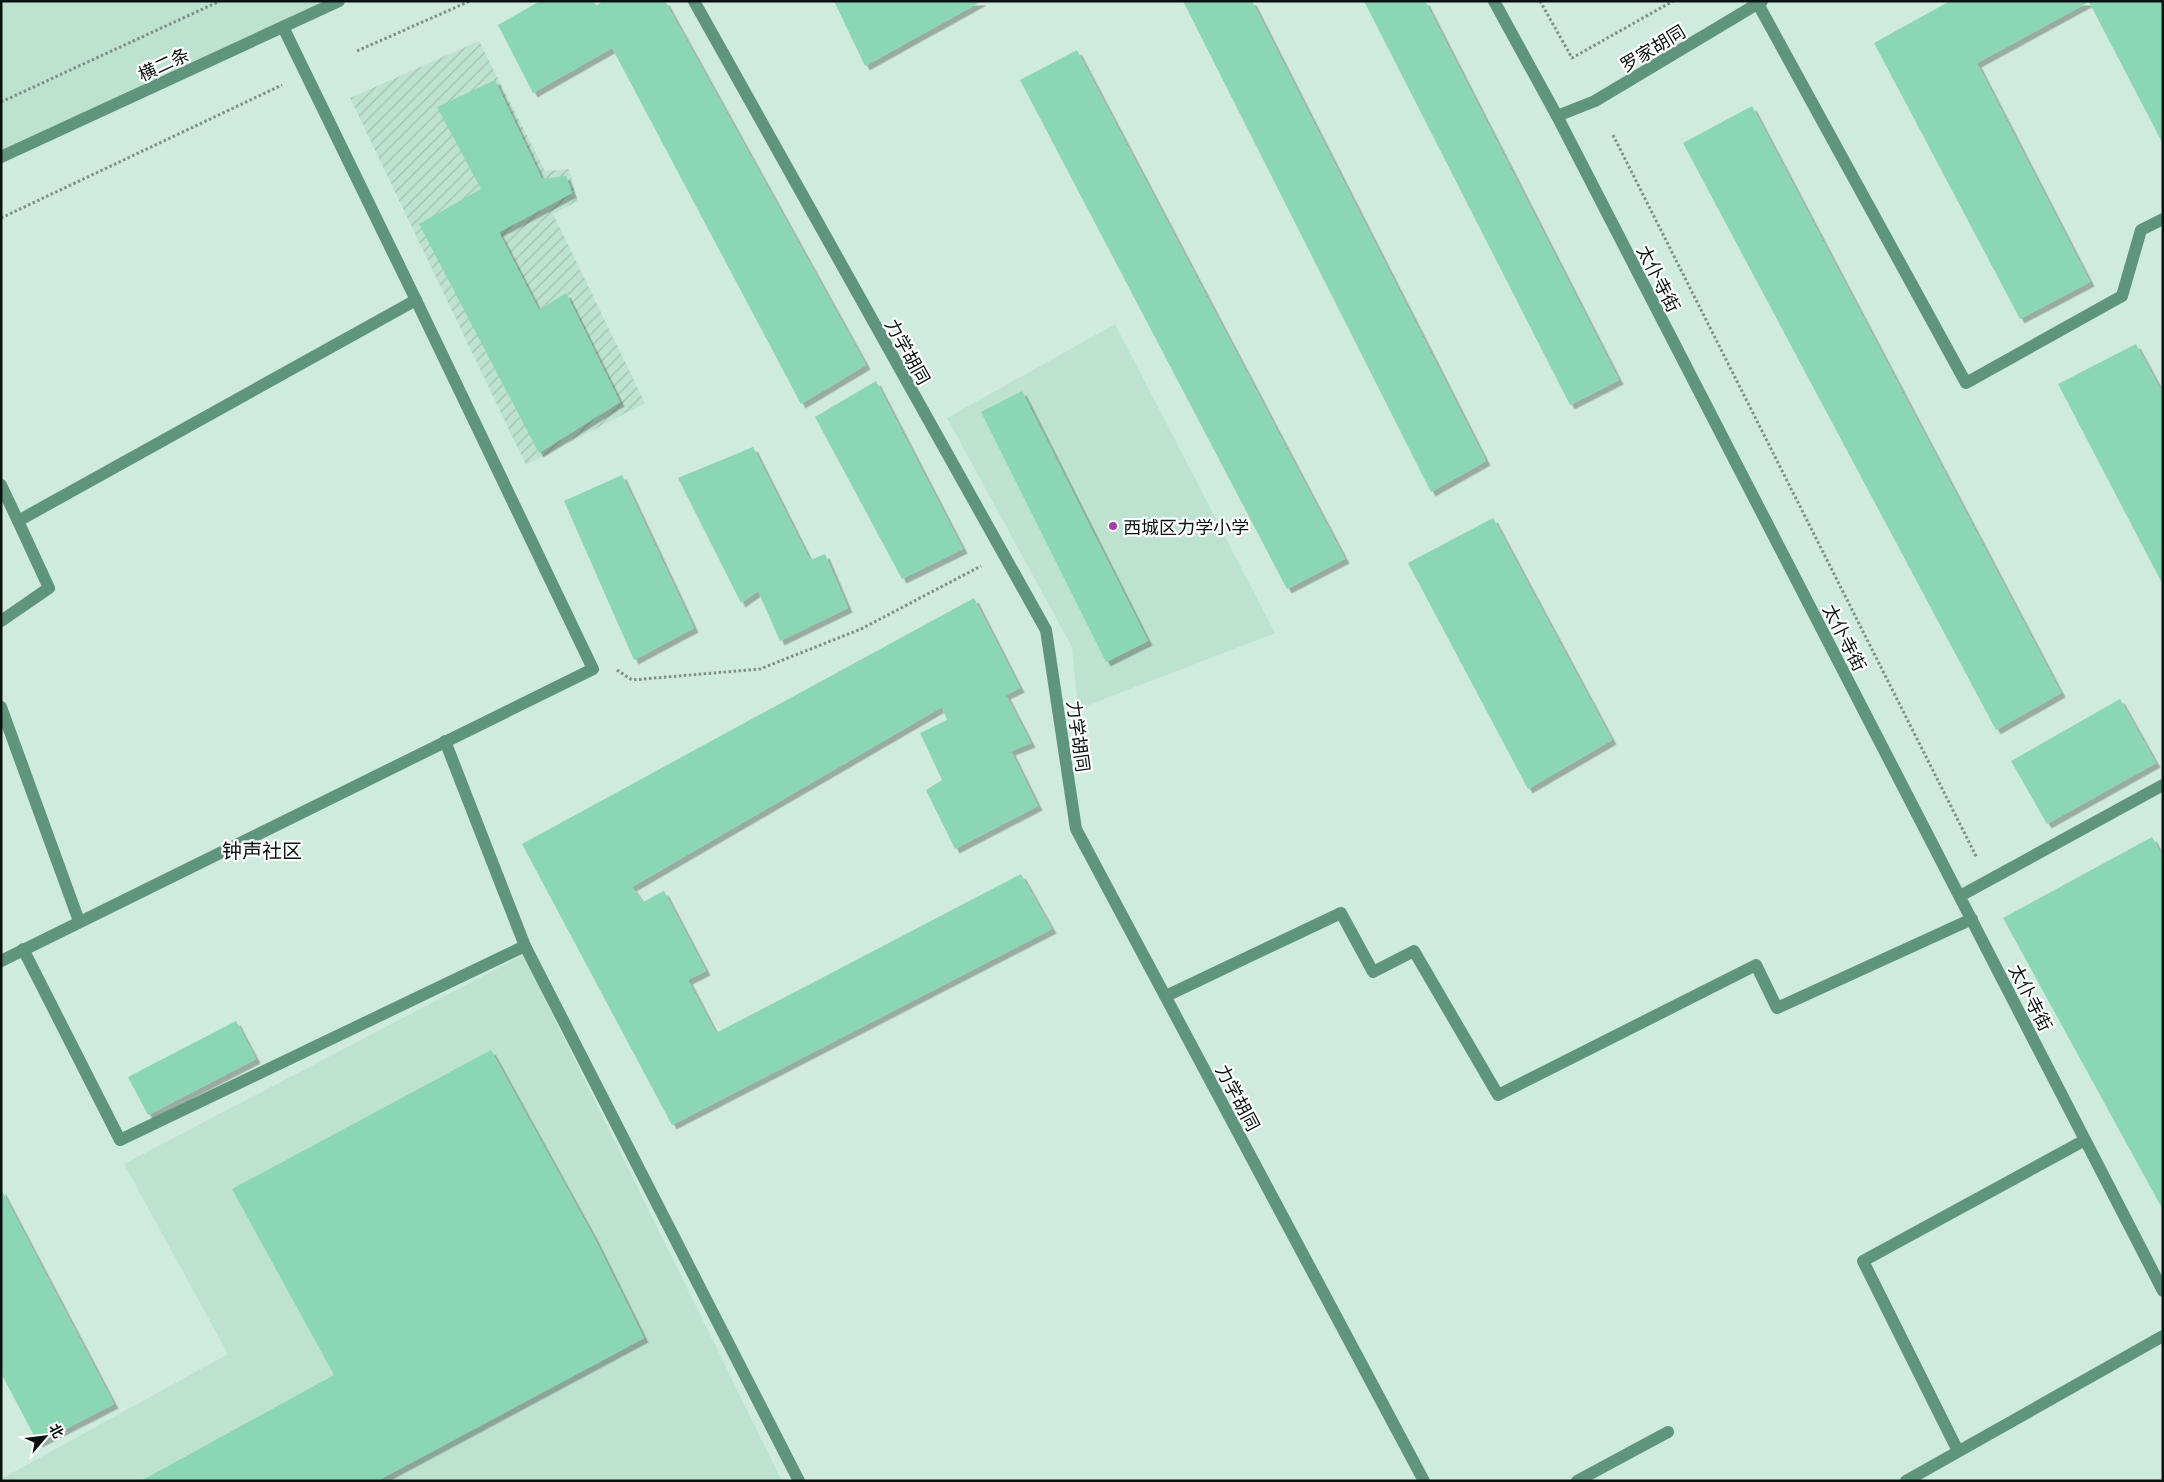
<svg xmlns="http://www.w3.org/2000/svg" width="2164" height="1482" viewBox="0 0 2164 1482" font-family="Georgia,'Noto Sans SC',serif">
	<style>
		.built { fill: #bde2d0 }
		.industrial { fill: url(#industrial-furrows) }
		.building { fill: #8bd6b5; filter: url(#shadow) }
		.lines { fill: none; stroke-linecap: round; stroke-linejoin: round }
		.path { stroke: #7c9086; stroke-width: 3; stroke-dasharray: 2.5 2.5; stroke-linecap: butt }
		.minor { stroke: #60957d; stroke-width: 12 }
		.poi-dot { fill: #9f3ea5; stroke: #fff; stroke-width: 2 }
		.labels { text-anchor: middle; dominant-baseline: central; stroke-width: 4.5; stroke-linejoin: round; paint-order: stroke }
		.street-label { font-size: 18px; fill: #09120e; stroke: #fff }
		.poi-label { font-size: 18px; fill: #09120e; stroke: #fff; text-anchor: start }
		.quarter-label { font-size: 20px; fill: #09120e; stroke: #fff }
	</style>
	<defs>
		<pattern id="industrial-furrows" width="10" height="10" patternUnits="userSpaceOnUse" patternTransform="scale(1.25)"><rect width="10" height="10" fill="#bde2d0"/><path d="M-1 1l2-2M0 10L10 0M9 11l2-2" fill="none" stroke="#a1c1b1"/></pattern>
		<filter id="shadow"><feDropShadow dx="4.5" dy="4.5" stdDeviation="0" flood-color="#0004"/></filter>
	</defs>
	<rect width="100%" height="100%" fill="#cfebdd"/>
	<!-- built -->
	<g class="built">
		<polygon points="1,1 342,1 1,157"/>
		<polygon points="1115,324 1275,633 1078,709 1072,647 947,418"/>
		<polygon points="523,955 782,1481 1,1481 1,1479 228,1354 124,1164"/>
	</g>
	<!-- industrial -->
	<polygon class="industrial" points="479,41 545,171 569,169 578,201 553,214 645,403 526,465 350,98"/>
	<!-- building -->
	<g class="building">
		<polygon points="540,1 593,1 596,6 603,1 665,1 866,365 801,404 612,48 533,93 498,25"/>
		<polygon points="834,1 982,1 865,66"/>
		<polygon points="1183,1 1252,1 1486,461 1431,492"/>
		<polygon points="1364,1 1425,1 1619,380 1570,405"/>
		<polygon points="1950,1 2163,1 2163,144 2089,2 1977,63 2090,282 2020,319 1874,43"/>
		<polygon points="1077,50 1345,559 1287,589 1020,80"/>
		<polygon points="495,80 542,179 566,176 572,193 499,232 539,310 566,293 620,402 539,453 419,224 481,189 437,107"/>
		<polygon points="1752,106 2061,693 1996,730 1683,143"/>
		<polygon points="2136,344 2163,394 2163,585 2058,384"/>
		<polygon points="876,381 963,549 902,579 815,417"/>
		<polygon points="1022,391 1148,641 1106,662 981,412"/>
		<polygon points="753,447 810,560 825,554 848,608 780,641 758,591 741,603 678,478"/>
		<polygon points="622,475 694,628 634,660 564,501"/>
		<polygon points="1493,518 1612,740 1528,789 1408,563"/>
		<polygon points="974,598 1020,688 1006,695 1031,743 1011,751 1038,806 955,849 926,790 942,780 920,733 947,720 942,707 632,887 643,902 664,891 706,971 688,980 716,1033 1021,874 1052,929 672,1125 522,844"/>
		<polygon points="2120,699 2156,763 2047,824 2011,761"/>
		<polygon points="2152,837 2163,857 2163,1210 2003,918"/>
		<polygon points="236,1021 256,1059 148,1115 128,1077"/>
		<polygon points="491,1050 595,1239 644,1338 377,1481 141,1481 334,1375 232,1189"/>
		<polygon points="1,1189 114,1404 38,1443 1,1373"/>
	</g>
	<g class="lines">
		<!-- path -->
		<g class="path">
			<polyline points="1540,1 1572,58 1673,1"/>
			<polyline points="357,51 470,1"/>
			<polyline points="1,102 220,1"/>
			<polyline points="1613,135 1977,858"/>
			<polyline points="1,218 282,85"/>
			<polyline points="617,670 632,680 760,669 861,629 981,566"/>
		</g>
		<!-- minor -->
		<g class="minor">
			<polyline points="694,1 1046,630 1076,829 1424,1481"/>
			<polyline points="1494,1 1557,116 2163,1291"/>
			<polyline points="1758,4 1966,383 2122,296 2141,230 2163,219"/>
			<polyline points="1557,116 1595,101 1762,1"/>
			<polyline points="1,157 339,1"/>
			<polyline points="1,485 18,521"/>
			<polyline points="1,621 49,588 18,521 416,300"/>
			<polyline points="1,707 79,921"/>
			<polyline points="445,741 525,946 799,1481"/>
			<polyline points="1960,896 2163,785"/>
			<polyline points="23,949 120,1140 525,946"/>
			<polyline points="1,961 593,669 416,300 283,27"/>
			<polyline points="1166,996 1341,913 1373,972 1414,951 1498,1095 1756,965 1777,1008 1972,919"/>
			<polyline points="1958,1451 1863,1261 2085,1140"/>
			<polyline points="1577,1481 1668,1432"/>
			<polyline points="1906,1481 2163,1336"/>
		</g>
	</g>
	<!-- markers -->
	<circle class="poi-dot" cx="1113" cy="526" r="5"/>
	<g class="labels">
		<!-- street labels -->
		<g class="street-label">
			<text transform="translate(1652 47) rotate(-31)">罗家胡同</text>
			<text transform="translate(163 63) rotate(-25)">横二条</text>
			<text transform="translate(1660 278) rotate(63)">太仆寺街</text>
			<text transform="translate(909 351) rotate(61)">力学胡同</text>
			<text transform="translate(1846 637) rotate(63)">太仆寺街</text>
			<text transform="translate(1080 736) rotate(82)">力学胡同</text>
			<text transform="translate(2032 997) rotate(63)">太仆寺街</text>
			<text transform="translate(1239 1097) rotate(62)">力学胡同</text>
		</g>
		<!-- poi labels -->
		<g class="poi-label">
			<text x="1123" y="526">西城区力学小学</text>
		</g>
		<!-- quarter labels -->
		<g class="quarter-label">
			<text x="262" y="849">钟声社区</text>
		</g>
	</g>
	<!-- border -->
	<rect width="2164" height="1482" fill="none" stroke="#09120e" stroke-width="5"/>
	<!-- north arrow -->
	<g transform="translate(45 1437) rotate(62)" stroke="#ffffff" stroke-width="4" paint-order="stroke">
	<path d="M0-4L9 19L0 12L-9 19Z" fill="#09120e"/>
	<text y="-8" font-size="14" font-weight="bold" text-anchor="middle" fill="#09120e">北</text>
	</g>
</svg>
